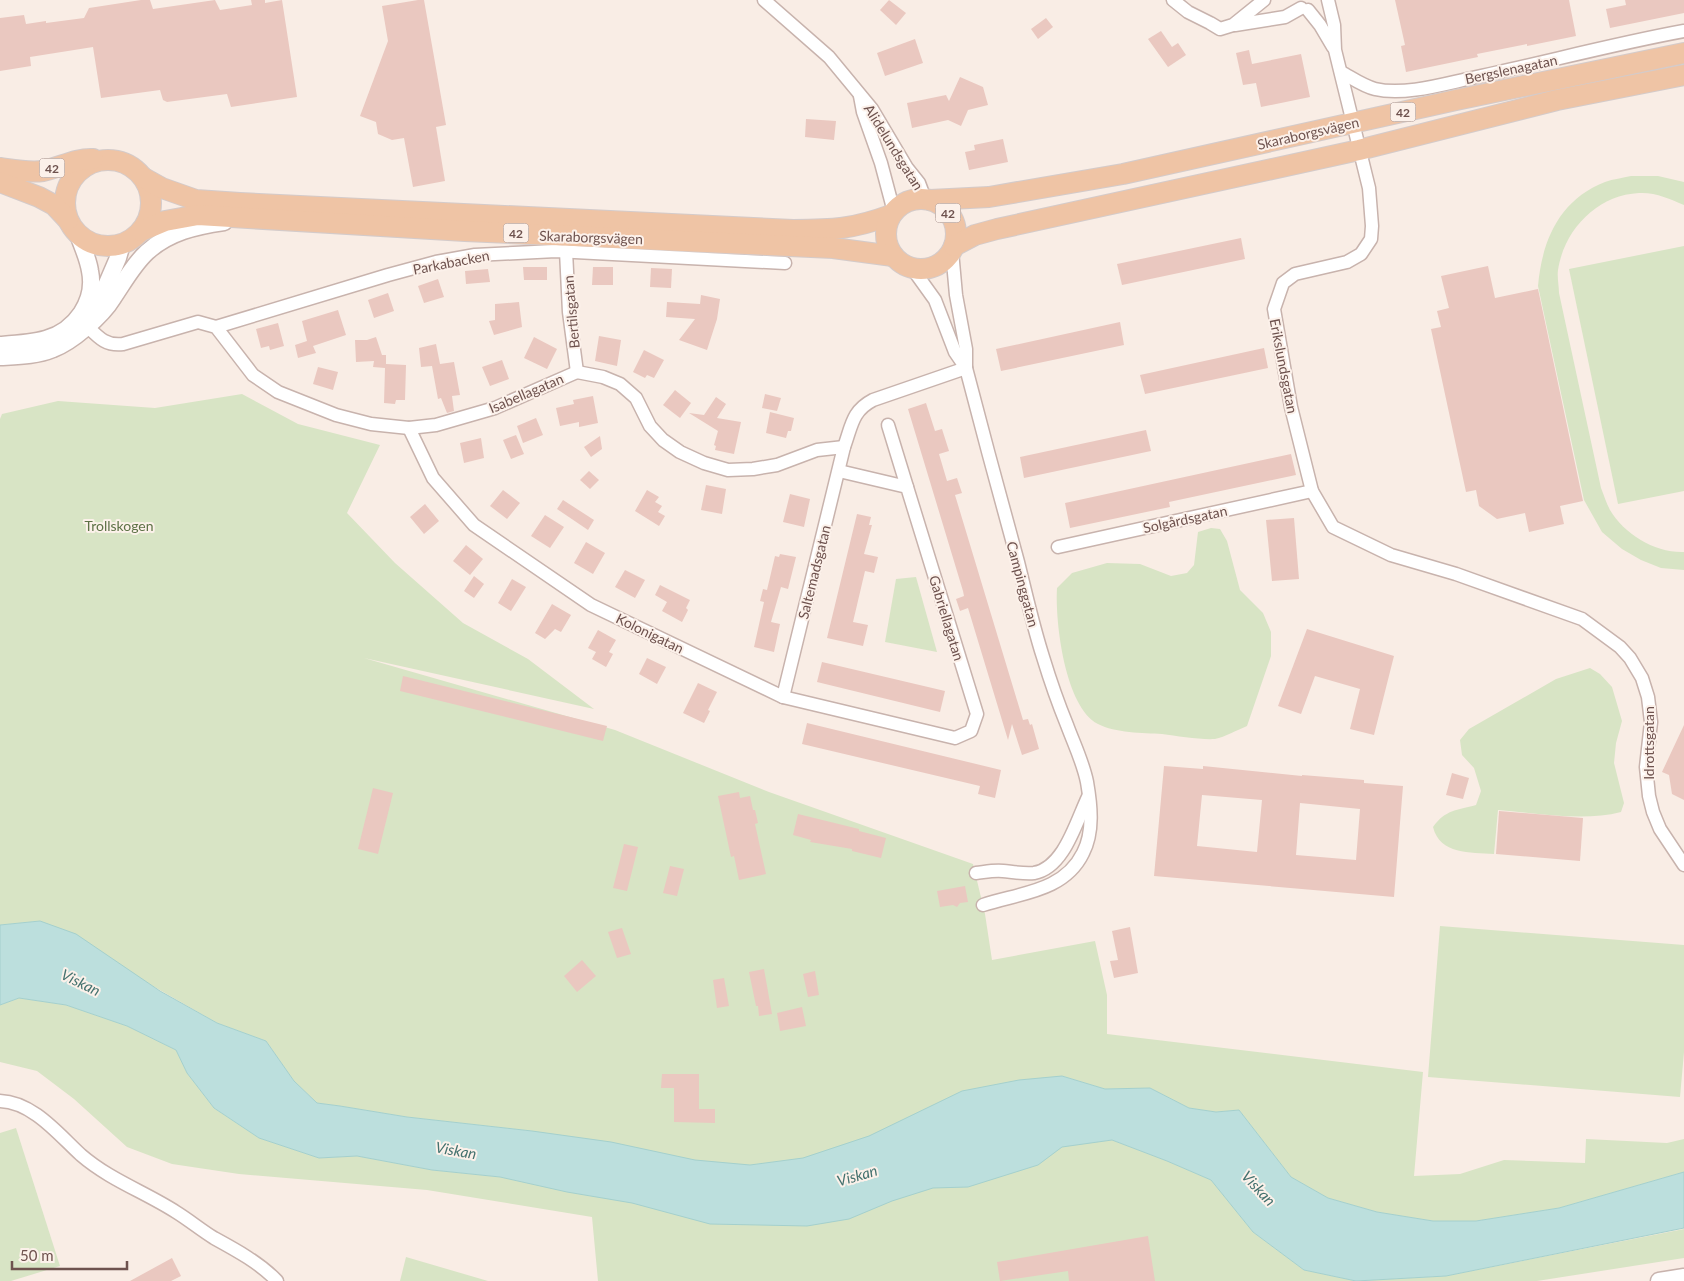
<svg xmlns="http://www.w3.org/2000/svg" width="1684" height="1281" viewBox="0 0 1684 1281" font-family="Lato,sans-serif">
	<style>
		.green { fill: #d8e4c5 }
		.water { fill: #bcdfdd; stroke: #a4d0cd }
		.building { fill: #eac8c0; fill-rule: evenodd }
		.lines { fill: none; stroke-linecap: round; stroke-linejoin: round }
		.minor-casing { stroke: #c8b3ad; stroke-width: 15 }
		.tertiary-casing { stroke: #c8b3ad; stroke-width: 19 }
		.primary-casing { stroke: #d4cbca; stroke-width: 22 }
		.minor { stroke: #fff; stroke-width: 12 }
		.tertiary { stroke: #fff; stroke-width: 16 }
		.primary { stroke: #efc4a5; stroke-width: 20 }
		.labels { text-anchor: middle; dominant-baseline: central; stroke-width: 4; stroke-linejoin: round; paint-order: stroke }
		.shield { fill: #fcf1ea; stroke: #99827d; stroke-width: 1 }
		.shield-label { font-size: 12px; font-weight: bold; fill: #6e524e }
		.street-label { font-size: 14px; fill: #6e524e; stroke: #fcf1ea }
		.park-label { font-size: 14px; fill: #5e7247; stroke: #fcf1ea }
		.water-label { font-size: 15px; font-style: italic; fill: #44726f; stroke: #fcf1ea }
	</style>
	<rect width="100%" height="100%" fill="#f9ede5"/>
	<!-- green -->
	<g class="green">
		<path d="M1631,176H1658L1684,182V205C1670,199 1655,192 1639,193C1597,195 1564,230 1558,270C1557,277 1559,286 1559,293L1601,488C1604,495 1606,503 1610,510C1624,534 1655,553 1684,552V570L1661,568L1641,560L1622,549L1602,532L1584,500L1538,286C1542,241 1559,200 1605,182C1613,179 1623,178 1631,176Z"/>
		<polygon points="1684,246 1684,491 1618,504 1569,269"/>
		<polygon points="242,394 298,424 380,445 347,513 395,563 463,623 528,659 594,709 364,658 615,730 769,792 973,864 985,914 992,960 1095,941 1107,995 1107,1034 1423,1072 1414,1176 1460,1174 1504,1160 1585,1163 1586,1139 1667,1143 1684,1139 1684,1172 1559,1208 1476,1221 1433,1221 1377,1212 1328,1198 1291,1177 1239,1110 1216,1112 1189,1108 1150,1088 1105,1089 1062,1076 1078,1144 1112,1140 1167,1161 1211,1180 1253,1232 1304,1270 1356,1281 1446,1276 1684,1229 1684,1258 1537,1281 598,1281 592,1217 427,1190 239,1174 172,1164 127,1147 74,1099 37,1071 0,1062 0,1005 19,998 66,1005 127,1026 176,1050 187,1073 214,1108 259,1138 319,1158 357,1156 432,1170 500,1177 590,1196 532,1131 407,1117 340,1106 317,1103 294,1081 266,1041 217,1023 40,921 0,925 0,419 2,414 58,401 155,408"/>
		<path d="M1211,528L1220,529L1227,541L1240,590L1263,613L1271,632V656L1247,726C1237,730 1225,737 1215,739C1201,740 1177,736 1162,734C1143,733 1115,733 1098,724C1065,707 1055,622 1057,588L1072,573L1107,563L1140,564L1171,576L1187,573L1194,565L1198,532Z"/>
		<polygon points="916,577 937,652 885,642 896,579"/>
		<path d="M1590,668L1600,674L1612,687L1622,721L1616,743L1614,763L1624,803L1621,812C1583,822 1537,813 1498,810L1494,854C1470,852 1440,855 1433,827C1445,810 1457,810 1476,805L1481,791L1474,768L1462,755L1460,740L1469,729L1556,679Z"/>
		<polygon points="1440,926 1684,945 1684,1052 1680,1097 1428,1077"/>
		<polygon points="16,1128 60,1266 11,1281 0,1281 0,1133"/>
		<polygon points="406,1257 488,1281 400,1281"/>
	</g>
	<!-- water -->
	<polygon class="water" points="40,921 76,934 160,991 217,1023 266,1041 294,1081 317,1103 340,1106 407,1117 532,1131 611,1142 695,1160 750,1165 803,1158 869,1136 962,1091 1019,1080 1062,1076 1105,1089 1150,1088 1189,1108 1216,1112 1239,1110 1291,1177 1328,1198 1377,1212 1433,1221 1476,1221 1559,1208 1684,1172 1684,1228 1446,1276 1356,1281 1304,1270 1253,1232 1211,1180 1167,1161 1112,1140 1062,1147 1038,1165 968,1187 933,1188 892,1201 849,1219 807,1226 710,1224 632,1203 567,1192 500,1177 432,1170 357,1156 319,1158 259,1138 214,1108 187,1073 176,1050 127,1026 66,1005 19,998 0,1005 0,925"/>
	<!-- building -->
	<g class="building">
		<polygon points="141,0 150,0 153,9 215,0 220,10 252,5 251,0 265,0 265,3 282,0 297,97 231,107 227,94 167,102 163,100 160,90 101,98 93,47 30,57 31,66 0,71 0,18 24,15 26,24 46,21 46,23 84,18 89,8"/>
		<polygon points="418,0 424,0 446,125 436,127 445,181 413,187 404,138 392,140 378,134 376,122 360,116 388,41 382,6"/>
		<polygon points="889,0 906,13 896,25 880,10"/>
		<polygon points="1395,0 1569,0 1576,36 1527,46 1527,44 1477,54 1478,57 1406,72 1401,46 1405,45"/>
		<polygon points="1625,0 1684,0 1684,13 1610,28 1606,9 1626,5"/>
		<polygon points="1046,18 1053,27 1038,39 1031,29"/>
		<polygon points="1161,31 1172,47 1178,43 1186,55 1168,67 1148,39"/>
		<polygon points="915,39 923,63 885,76 877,53"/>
		<polygon points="1249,50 1252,64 1301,54 1310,97 1261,107 1256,83 1243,85 1236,53"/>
		<polygon points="960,77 983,87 988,105 968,110 961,126 948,120 912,128 907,103 946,95 949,101"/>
		<polygon points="806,119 836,121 834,140 805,137"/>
		<polygon points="1003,139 1008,162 969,170 965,152 975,150 974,145"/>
		<polygon points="1241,238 1245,259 1122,285 1117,264"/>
		<polygon points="1488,266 1495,298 1538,289 1583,501 1560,506 1564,524 1529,532 1525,513 1497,519 1479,506 1476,490 1466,492 1431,329 1441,327 1437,311 1449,308 1441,276"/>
		<polygon points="523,267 547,267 547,280 524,280"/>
		<polygon points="593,267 613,267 613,285 592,285"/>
		<polygon points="651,268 672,269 671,288 650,287"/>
		<polygon points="488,269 490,282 466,284 465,271"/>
		<polygon points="438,279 444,297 424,303 418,286"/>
		<polygon points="388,293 394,311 374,318 368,300"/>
		<polygon points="701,295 720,299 717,319 707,350 679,340 695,319 666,317 667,302 700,304"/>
		<polygon points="519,302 522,327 494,335 489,321 495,320 495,304"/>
		<polygon points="338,310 346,335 313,346 316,353 298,358 295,345 307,341 302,321"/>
		<polygon points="1120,322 1124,345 1001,371 996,349"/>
		<polygon points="278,323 284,346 270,350 269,346 261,348 256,329"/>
		<polygon points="599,336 621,340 617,366 595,361"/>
		<polygon points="376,337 382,355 386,355 386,364 406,365 405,400 396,400 395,404 384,403 385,368 373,367 374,361 356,362 355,340 367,340"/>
		<polygon points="534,337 557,349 547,369 524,358"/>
		<polygon points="436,344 440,364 454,362 460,395 452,396 454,411 447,413 441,398 438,399 432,366 421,367 419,348"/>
		<polygon points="1264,348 1268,368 1145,394 1140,375"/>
		<polygon points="644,350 664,360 654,378 647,375 645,378 633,372"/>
		<polygon points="502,360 509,379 490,386 482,367"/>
		<polygon points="318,367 338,372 333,390 313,384"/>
		<polygon points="675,390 691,403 680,418 663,405"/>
		<polygon points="765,394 781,398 777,411 762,408"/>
		<polygon points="593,396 598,423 579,427 579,422 560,426 556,408 574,404 573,400"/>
		<polygon points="716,397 726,404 717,418 741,422 734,454 715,450 716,446 714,445 718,431 689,413 704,415"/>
		<polygon points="926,403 935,431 942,429 949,451 939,454 947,481 957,478 962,493 955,495 1023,720 1028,719 1030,725 1032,724 1039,749 1022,755 1012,724 1008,740 968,608 960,611 956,599 964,596 963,591 908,409"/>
		<polygon points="770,412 794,418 791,431 788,431 786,438 766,433"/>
		<polygon points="536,418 543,435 523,443 517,426"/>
		<polygon points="1146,430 1151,451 1024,478 1020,457"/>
		<polygon points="516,435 524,454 511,459 503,440"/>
		<polygon points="600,436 602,449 591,457 584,447"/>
		<polygon points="481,438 484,458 464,463 460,443"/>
		<polygon points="1291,454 1296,475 1169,502 1170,507 1070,528 1065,503"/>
		<polygon points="589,471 599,480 590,489 580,480"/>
		<polygon points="706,485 726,489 722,514 701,510"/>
		<polygon points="503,490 520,503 507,519 490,506"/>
		<polygon points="647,490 659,497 655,502 662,506 658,512 665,516 659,526 635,511"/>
		<polygon points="790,494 810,499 804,527 783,522"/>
		<polygon points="563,500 594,520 588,530 557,509"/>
		<polygon points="425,504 439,521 424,534 410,517"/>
		<polygon points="857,514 871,517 869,525 872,525 864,554 878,557 874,573 865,571 853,622 868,625 863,646 827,638"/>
		<polygon points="545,515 564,527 550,548 531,536"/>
		<polygon points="1294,518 1299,579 1272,581 1266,520"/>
		<polygon points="586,542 605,553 593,574 574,563"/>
		<polygon points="466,545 483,559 470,575 453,561"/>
		<polygon points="780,554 796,557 788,589 781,587 771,622 780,624 774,652 754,647 764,602 760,601 763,589 767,590 775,556 779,557"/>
		<polygon points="625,570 645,580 635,598 615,587"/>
		<polygon points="474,576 484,584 474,598 464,591"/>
		<polygon points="512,579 526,587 511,611 498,603"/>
		<polygon points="660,585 690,600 686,608 688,610 682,622 662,611 667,602 655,595"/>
		<polygon points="552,604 571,615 561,632 555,629 545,639 535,633"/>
		<polygon points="1307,629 1394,656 1374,735 1350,729 1360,689 1315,676 1301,714 1278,706"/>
		<polygon points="598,630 616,640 609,652 613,654 606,667 592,659 596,652 588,648"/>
		<polygon points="647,658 666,667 657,684 639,674"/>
		<polygon points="822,662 945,691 940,712 817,682"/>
		<polygon points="403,676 607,726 603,741 400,691"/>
		<polygon points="698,683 717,692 708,710 710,711 704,723 683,713"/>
		<polygon points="807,723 1001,770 995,798 978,794 980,786 802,744"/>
		<polygon points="1684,725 1684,800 1672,794 1669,775 1662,772"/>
		<path d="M1164,766L1203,769V766L1302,776V775L1364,780V783L1403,786L1394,897L1154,876ZM1202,795L1262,800L1257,852L1197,846ZM1300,803L1360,809L1356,860L1296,855Z"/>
		<polygon points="1452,773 1469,778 1463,799 1446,795"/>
		<polygon points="373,788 393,793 378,854 358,849"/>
		<polygon points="739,792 740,798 750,796 753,810 755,810 758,823 755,824 766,874 739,880 734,856 731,857 718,796"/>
		<polygon points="1499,811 1583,818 1580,861 1496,854"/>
		<polygon points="798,814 859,829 859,831 886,838 881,858 852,851 852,849 810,842 811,840 793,835"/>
		<polygon points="624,844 638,847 627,891 613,888"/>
		<polygon points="670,866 684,869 677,896 663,893"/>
		<polygon points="965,886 968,902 960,903 957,907 953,905 940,907 937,891"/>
		<polygon points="1130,927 1138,973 1114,978 1110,961 1118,960 1112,931"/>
		<polygon points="622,928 631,954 617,958 608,932"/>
		<polygon points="582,960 596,976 577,992 564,976"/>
		<polygon points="764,969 772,1014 759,1016 758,1006 756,1006 749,972"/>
		<polygon points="815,971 819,995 808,997 803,974"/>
		<polygon points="724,978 729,1006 717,1008 713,980"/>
		<polygon points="802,1007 806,1026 780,1031 777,1013"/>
		<polygon points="662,1074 699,1074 699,1109 715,1109 715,1123 674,1122 674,1088 661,1088"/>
		<polygon points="1148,1236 1155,1281 1069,1281 1068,1271 1000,1281 997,1262"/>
		<polygon points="172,1258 181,1276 171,1281 130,1281"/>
	</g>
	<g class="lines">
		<defs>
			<g id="minor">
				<polyline points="764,0 829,57 872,109 907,168 919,183 925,199"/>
				<polyline points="1173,0 1188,12 1210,23 1220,29 1233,25 1264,0"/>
				<polyline points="1328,0 1334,25 1335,50 1369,188 1372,226 1371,239 1361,254 1347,262 1295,274 1283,283 1274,309 1291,407 1312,491 1333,527 1391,555 1456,574 1582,619 1620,647 1630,658 1642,678 1648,697 1651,722 1646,767 1649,796 1653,812 1660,829 1684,865"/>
				<polyline points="1308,10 1320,25 1333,47"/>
				<polyline points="1235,25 1285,17 1301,8"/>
				<path d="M1341,72C1352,78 1363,86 1375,89C1404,96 1444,84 1472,78C1543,63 1613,44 1684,31"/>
				<polyline points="860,96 863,112 881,163 894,212"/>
				<polyline points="566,251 569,312 577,372"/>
				<path d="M952,251L956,295L966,349V368C983,433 1000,497 1018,562C1026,594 1033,626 1043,657C1050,680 1058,703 1067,725C1074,744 1083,762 1087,782C1091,805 1094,832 1083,853C1064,892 1019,893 983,905"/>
				<polyline points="912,268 935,300 955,352 966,368"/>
				<path d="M87,326C99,338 106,346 123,344L198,322L216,327L253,375L278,392L336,415L371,424L409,428L436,425L495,408L577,372L603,377L620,384L636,398L650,426L663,440L680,452L704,463L728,470L753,469L777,465L817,450L844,447"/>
				<polyline points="216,327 388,275 436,262 475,255 556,251 785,263"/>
				<polyline points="888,425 907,487"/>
				<polyline points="409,428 433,478 474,525 591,605 783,697 955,738 971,731 977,714 907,487 839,471"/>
				<polyline points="1058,547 1312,491"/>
				<path d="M783,697L844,447C852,425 852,411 873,400L966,368"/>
				<path d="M976,873C985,872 994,870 1003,871C1013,872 1024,874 1034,873C1064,868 1076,822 1088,797"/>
				<path d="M0,1101C33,1102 59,1135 81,1155C110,1180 145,1192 176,1212C189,1220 201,1230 214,1238C236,1250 260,1263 277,1281"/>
			</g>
			<g id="tertiary">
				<polyline points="96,309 118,258 122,244"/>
				<path d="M0,345C15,344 32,343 46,339C76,330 96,301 90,271C88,258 82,246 78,234"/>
				<path d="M0,357C18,356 36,356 53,349C72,342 102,316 113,298C124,282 133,265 147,252C169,232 196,226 224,222"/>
				<polyline points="1659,1281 1684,1277"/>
			</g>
			<g id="primary">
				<circle cx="108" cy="203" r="43"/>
				<path d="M0,168C14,170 29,173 43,171C61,167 76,158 93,159"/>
				<path d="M144,178L162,188L196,200L240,203L793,230C833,230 853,229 891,215"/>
				<polyline points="0,182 39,197 54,205 68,220"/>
				<circle cx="921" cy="234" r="35"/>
				<polyline points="930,200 989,197 1123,174 1456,100 1684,53"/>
				<polyline points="141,231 165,221 198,215 465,231 833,248 893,256"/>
				<polyline points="954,246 975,235 997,229 1359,150 1557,100 1684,75"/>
			</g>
		</defs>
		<!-- minor casing -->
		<use href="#minor" class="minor-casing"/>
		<!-- tertiary casing -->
		<use href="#tertiary" class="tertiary-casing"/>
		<!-- primary casing -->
		<use href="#primary" class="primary-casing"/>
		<!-- minor -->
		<use href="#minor" class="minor"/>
		<!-- tertiary -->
		<use href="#tertiary" class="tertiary"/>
		<!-- primary -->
		<use href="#primary" class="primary"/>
	</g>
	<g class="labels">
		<!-- shield labels -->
		<g class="shield">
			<rect x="1390.5" y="102.5" width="25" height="19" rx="4"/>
			<rect x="39.5" y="158.5" width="25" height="19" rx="4"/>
			<rect x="935.5" y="203.5" width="25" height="19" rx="4"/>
			<rect x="503.5" y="223.5" width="25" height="19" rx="4"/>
		</g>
		<g class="shield-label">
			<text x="1403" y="112">42</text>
			<text x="52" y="168">42</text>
			<text x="948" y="213">42</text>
			<text x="516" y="233">42</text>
		</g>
		<!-- street labels -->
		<g class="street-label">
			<text transform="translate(1511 69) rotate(-12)">Bergslenagatan</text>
			<text transform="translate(1308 133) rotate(-13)">Skaraborgsvägen</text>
			<text transform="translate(894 147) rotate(58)">Alidelundsgatan</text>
			<text transform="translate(591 237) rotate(2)">Skaraborgsvägen</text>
			<text transform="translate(451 262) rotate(-11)">Parkabacken</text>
			<text transform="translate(571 312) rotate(-95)">Bertilsgatan</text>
			<text transform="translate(1284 366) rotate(79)">Erikslundsgatan</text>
			<text transform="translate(526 393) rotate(-23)">Isabellagatan</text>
			<text transform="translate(1185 519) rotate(-12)">Solgårdsgatan</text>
			<text transform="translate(814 572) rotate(-76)">Saltemadsgatan</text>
			<text transform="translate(1023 584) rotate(75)">Campinggatan</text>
			<text transform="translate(947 618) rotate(73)">Gabriellagatan</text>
			<text transform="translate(650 633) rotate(26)">Kolonigatan</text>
			<text transform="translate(1648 743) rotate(-90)">Idrottsgatan</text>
		</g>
		<!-- park labels -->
		<g class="park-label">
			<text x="119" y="525">Trollskogen</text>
		</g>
		<!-- water labels -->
		<g class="water-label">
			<text transform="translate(81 982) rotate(26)">Viskan</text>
			<text transform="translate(456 1150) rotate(10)">Viskan</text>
			<text transform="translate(857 1175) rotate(-16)">Viskan</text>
			<text transform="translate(1259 1188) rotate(47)">Viskan</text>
		</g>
	</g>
	<!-- scale -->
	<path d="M12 1261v8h115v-8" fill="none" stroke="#6e524e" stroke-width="2.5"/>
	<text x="20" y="1261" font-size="15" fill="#6e524e" stroke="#fcf1ea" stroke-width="4" paint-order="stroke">50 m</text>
</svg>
